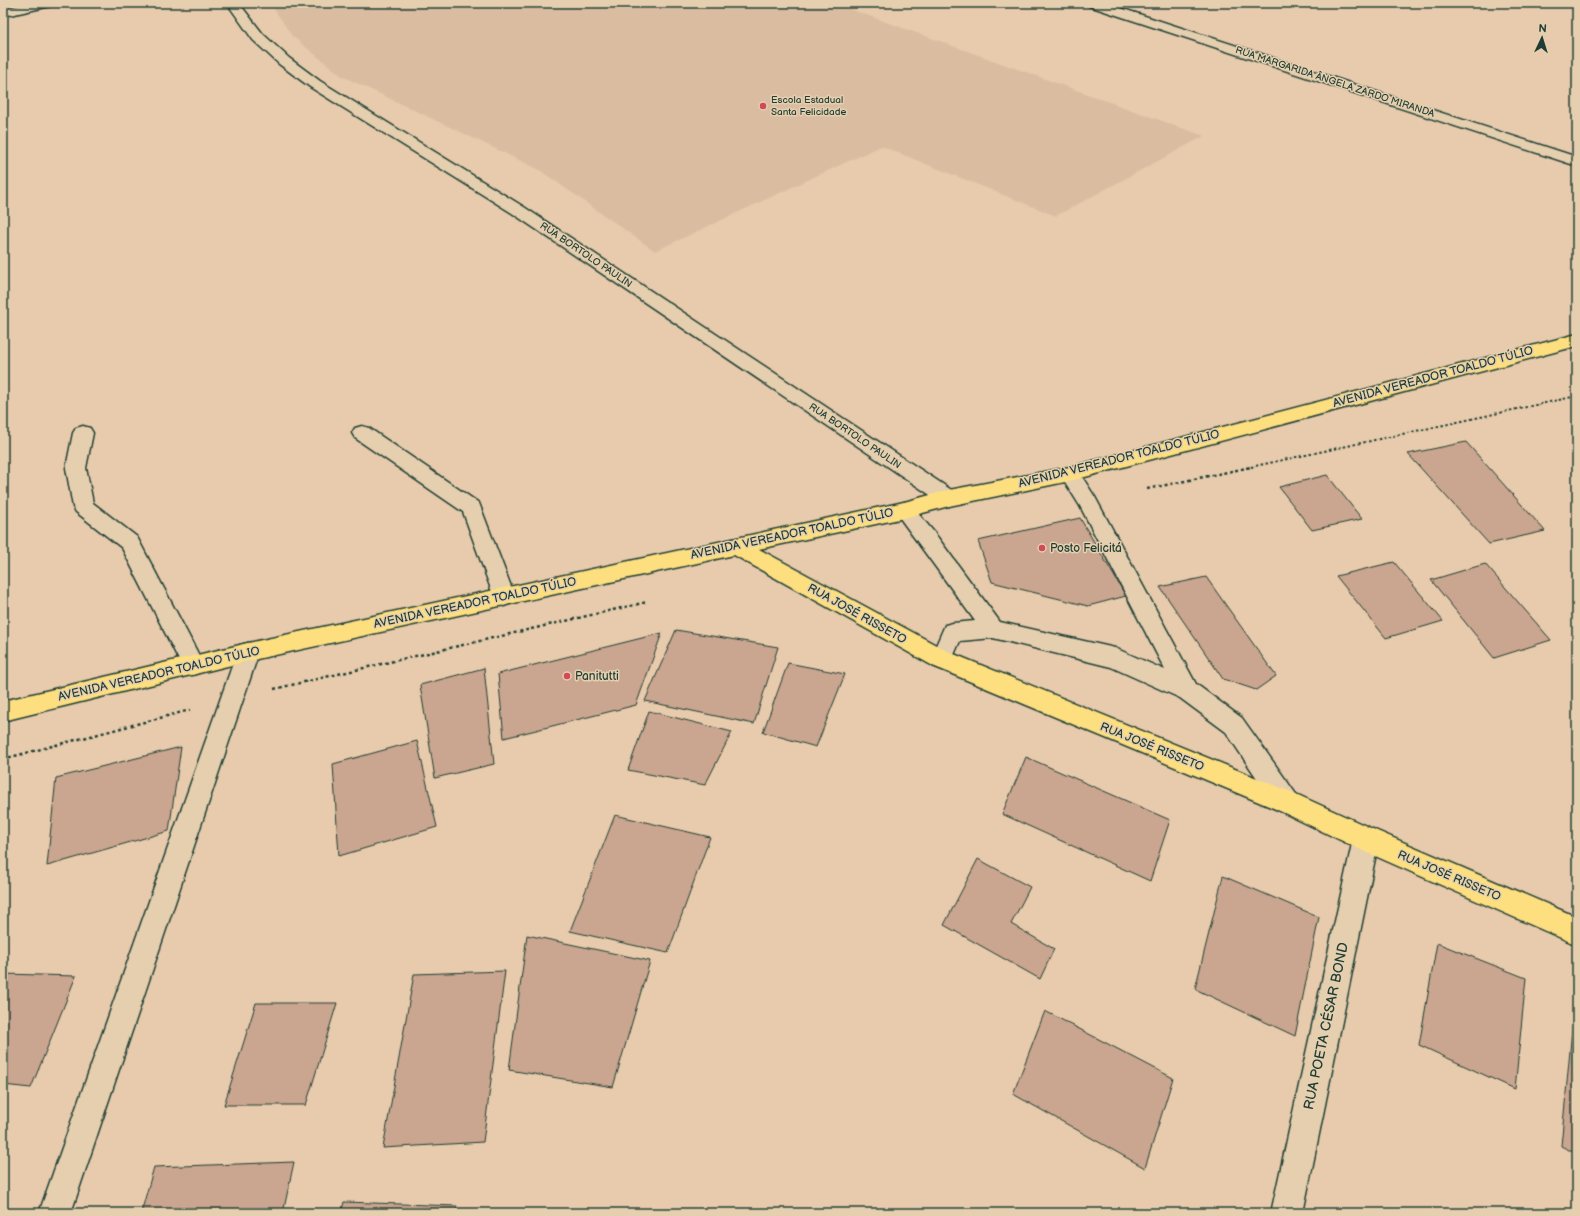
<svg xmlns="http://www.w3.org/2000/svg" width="1580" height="1216" viewBox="0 0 1580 1216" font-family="'Balsamiq Sans',sans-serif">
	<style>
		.built { fill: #dabda1 }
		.building { fill: #caa58f; stroke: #1f3d34 }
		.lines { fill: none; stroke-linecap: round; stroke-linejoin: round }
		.minor-casing { stroke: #1f3d34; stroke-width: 3 }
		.major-casing { stroke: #1f3d34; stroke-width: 3 }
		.path-far1 { stroke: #1f3d34; stroke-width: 2; stroke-dasharray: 2.5 2.5; stroke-linecap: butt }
		.path { stroke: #1f3d34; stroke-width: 2.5; stroke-dasharray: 3 3; stroke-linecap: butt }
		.minor { fill: #e5cfae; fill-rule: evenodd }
		.major { fill: #fedf80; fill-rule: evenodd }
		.poi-dot { fill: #d1495b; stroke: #e5cfae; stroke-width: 1.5 }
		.labels { text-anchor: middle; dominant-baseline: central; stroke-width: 3; stroke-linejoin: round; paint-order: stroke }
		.far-street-label { font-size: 10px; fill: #1f3d34; stroke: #e5cfae }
		.far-poi-label { font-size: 10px; fill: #1f3d34; stroke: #e5cfae; text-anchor: start }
		.street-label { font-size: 12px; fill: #1f3d34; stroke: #e5cfae }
		.poi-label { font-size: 12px; fill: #1f3d34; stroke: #e5cfae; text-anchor: start }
		.near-street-label { font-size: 14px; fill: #1f3d34; stroke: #e5cfae }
	</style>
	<rect width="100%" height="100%" fill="#e7cbac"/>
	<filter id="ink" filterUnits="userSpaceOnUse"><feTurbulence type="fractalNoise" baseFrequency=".025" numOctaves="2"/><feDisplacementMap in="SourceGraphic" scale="8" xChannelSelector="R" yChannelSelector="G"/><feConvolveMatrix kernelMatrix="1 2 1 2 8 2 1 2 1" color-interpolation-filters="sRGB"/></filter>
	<g filter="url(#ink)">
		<!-- built -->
		<polygon class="built" points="270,3 833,3 1204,136 1056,216 881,146 655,251 538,169 342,76 292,36"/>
		<!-- building -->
		<g class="building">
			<polygon points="1466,442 1545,531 1489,544 1408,454"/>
			<polygon points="1327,475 1362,519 1312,530 1279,487"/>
			<polygon points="1080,518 1126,596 1088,606 992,582 978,541"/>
			<polygon points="1394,562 1443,621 1386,638 1336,576"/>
			<polygon points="1485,564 1551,640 1494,658 1431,580"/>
			<polygon points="1206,577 1276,676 1256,690 1223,679 1160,587"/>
			<polygon points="676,630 778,647 754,724 645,701"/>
			<polygon points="662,633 636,705 504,738 498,674"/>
			<polygon points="788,663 845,674 816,747 763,732"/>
			<polygon points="484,668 494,764 435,778 420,685"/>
			<polygon points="649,711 732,732 705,785 628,770"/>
			<polygon points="417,741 437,827 339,856 333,764"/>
			<polygon points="181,747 169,831 47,866 56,778"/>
			<polygon points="1026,757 1170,820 1150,881 1002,814"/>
			<polygon points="615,815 710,837 668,953 570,931"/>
			<polygon points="978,859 1030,887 1011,924 1054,949 1040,979 944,925"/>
			<polygon points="1223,876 1319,917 1295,1036 1195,989"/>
			<polygon points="527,935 650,961 613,1087 509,1070"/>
			<polygon points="1437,943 1526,978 1515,1089 1419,1045"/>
			<polygon points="505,971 483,1142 383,1148 414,974"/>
			<polygon points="3,974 76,976 31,1088 3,1085"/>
			<polygon points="256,1003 337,1003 306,1105 224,1105"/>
			<polygon points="1574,1008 1577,1010 1577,1154 1561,1146"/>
			<polygon points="1045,1011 1173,1078 1145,1168 1013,1094"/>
			<polygon points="294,1162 283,1213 141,1213 154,1167"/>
			<polygon points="344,1202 457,1206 455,1213 341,1213"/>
		</g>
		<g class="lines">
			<defs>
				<g id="minor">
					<polygon points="30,3 53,3 51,6 10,15 4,11 6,8"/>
					<polygon points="227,3 239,3 263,34 289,58 320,81 524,207 956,493 959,498 956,503 949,506 942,503 512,213 310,87 279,64 253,40"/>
					<polygon points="1087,3 1105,3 1577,157 1577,166 1089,6"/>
					<polygon points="83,426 90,428 93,433 86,468 93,503 137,537 204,665 201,672 193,675 185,672 122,548 76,512 73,507 66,468 73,433 76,428"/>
					<polygon points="362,426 369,428 479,503 515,597 512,603 504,606 496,603 463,512 355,438 352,433 355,428"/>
					<polygon points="1070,467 1077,469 1095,497 1196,684 1242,718 1296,794 1300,802 1296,810 1287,814 1278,810 1226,732 1180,698 1111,667 993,638 960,641 949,666 941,669 933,666 930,659 945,625 953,623 975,621 894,510 897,505 904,502 911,505 933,531 1000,622 1115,648 1165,670 1080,506 1060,474 1063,469"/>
					<polygon points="248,643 256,645 259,652 71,1213 39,1213 237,652 240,645"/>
					<polygon points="1366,827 1375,830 1379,839 1303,1213 1271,1213 1353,839 1357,830"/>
				</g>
				<polygon id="major" points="1577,334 1577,346 1070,481 949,506 904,518 759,549 949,652 1296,794 1375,830 1577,917 1577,945 1357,848 1278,810 933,666 734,555 248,661 3,721 3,701 248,643 904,502 949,490 1070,467"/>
			</defs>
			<!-- minor casing -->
			<use href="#minor" class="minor-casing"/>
			<!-- major casing -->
			<use href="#major" class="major-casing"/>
			<!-- path-far1 -->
			<polyline class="path-far1" points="1246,468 1577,396"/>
			<!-- path -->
			<g class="path">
				<polyline points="1147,489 1251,467"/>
				<polyline points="274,689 647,602"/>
				<polyline points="3,759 190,710"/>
			</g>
			<!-- minor -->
			<use href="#minor" class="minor"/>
			<!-- major -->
			<use href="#major" class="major"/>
		</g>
	</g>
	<!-- markers -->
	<g class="poi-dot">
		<circle cx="763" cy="106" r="4"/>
		<circle cx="1042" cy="548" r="4"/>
		<circle cx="567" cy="676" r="4"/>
	</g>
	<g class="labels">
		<!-- far-street labels -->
		<g class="far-street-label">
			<text transform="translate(1335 82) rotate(18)">RUA MARGARIDA ÂNGELA ZARDO MIRANDA</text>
			<text transform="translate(586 255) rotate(34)">RUA BORTOLO PAULIN</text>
			<text transform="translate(855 436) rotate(34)">RUA BORTOLO PAULIN</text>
		</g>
		<!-- far-poi labels -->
		<g class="far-poi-label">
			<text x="771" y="100">Escola Estadual<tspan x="771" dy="12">Santa Felicidade</tspan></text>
		</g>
		<!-- street labels -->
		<g class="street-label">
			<text transform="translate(1433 377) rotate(-15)">AVENIDA VEREADOR TOALDO TÚLIO</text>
			<text transform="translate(1119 459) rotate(-14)">AVENIDA VEREADOR TOALDO TÚLIO</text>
			<text transform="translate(792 534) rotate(-12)">AVENIDA VEREADOR TOALDO TÚLIO</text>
			<text transform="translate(475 603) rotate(-12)">AVENIDA VEREADOR TOALDO TÚLIO</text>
			<text transform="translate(857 614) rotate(29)">RUA JOSÉ RISSETO</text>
			<text transform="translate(159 674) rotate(-13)">AVENIDA VEREADOR TOALDO TÚLIO</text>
			<text transform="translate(1152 747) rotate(22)">RUA JOSÉ RISSETO</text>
			<text transform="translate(1449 876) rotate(23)">RUA JOSÉ RISSETO</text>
		</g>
		<!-- poi labels -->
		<g class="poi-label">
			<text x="1050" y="548">Posto Felicitá</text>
			<text x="575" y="676">Panitutti</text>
		</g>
		<!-- near-street labels -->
		<g class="near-street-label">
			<text transform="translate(1326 1026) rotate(-78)">RUA POETA CÉSAR BOND</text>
		</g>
	</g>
	<!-- margin -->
	<rect width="1580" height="1216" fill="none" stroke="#e5cfae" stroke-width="16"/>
	<rect x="8" y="8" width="1564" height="1200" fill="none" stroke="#1f3d34" stroke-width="1.5" filter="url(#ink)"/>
	<!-- north arrow -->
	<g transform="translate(1542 38) rotate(4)" stroke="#e5cfae" stroke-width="3" paint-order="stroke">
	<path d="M0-3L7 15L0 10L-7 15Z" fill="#1f3d34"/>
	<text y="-6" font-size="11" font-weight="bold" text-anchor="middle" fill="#1f3d34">N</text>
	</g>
</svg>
